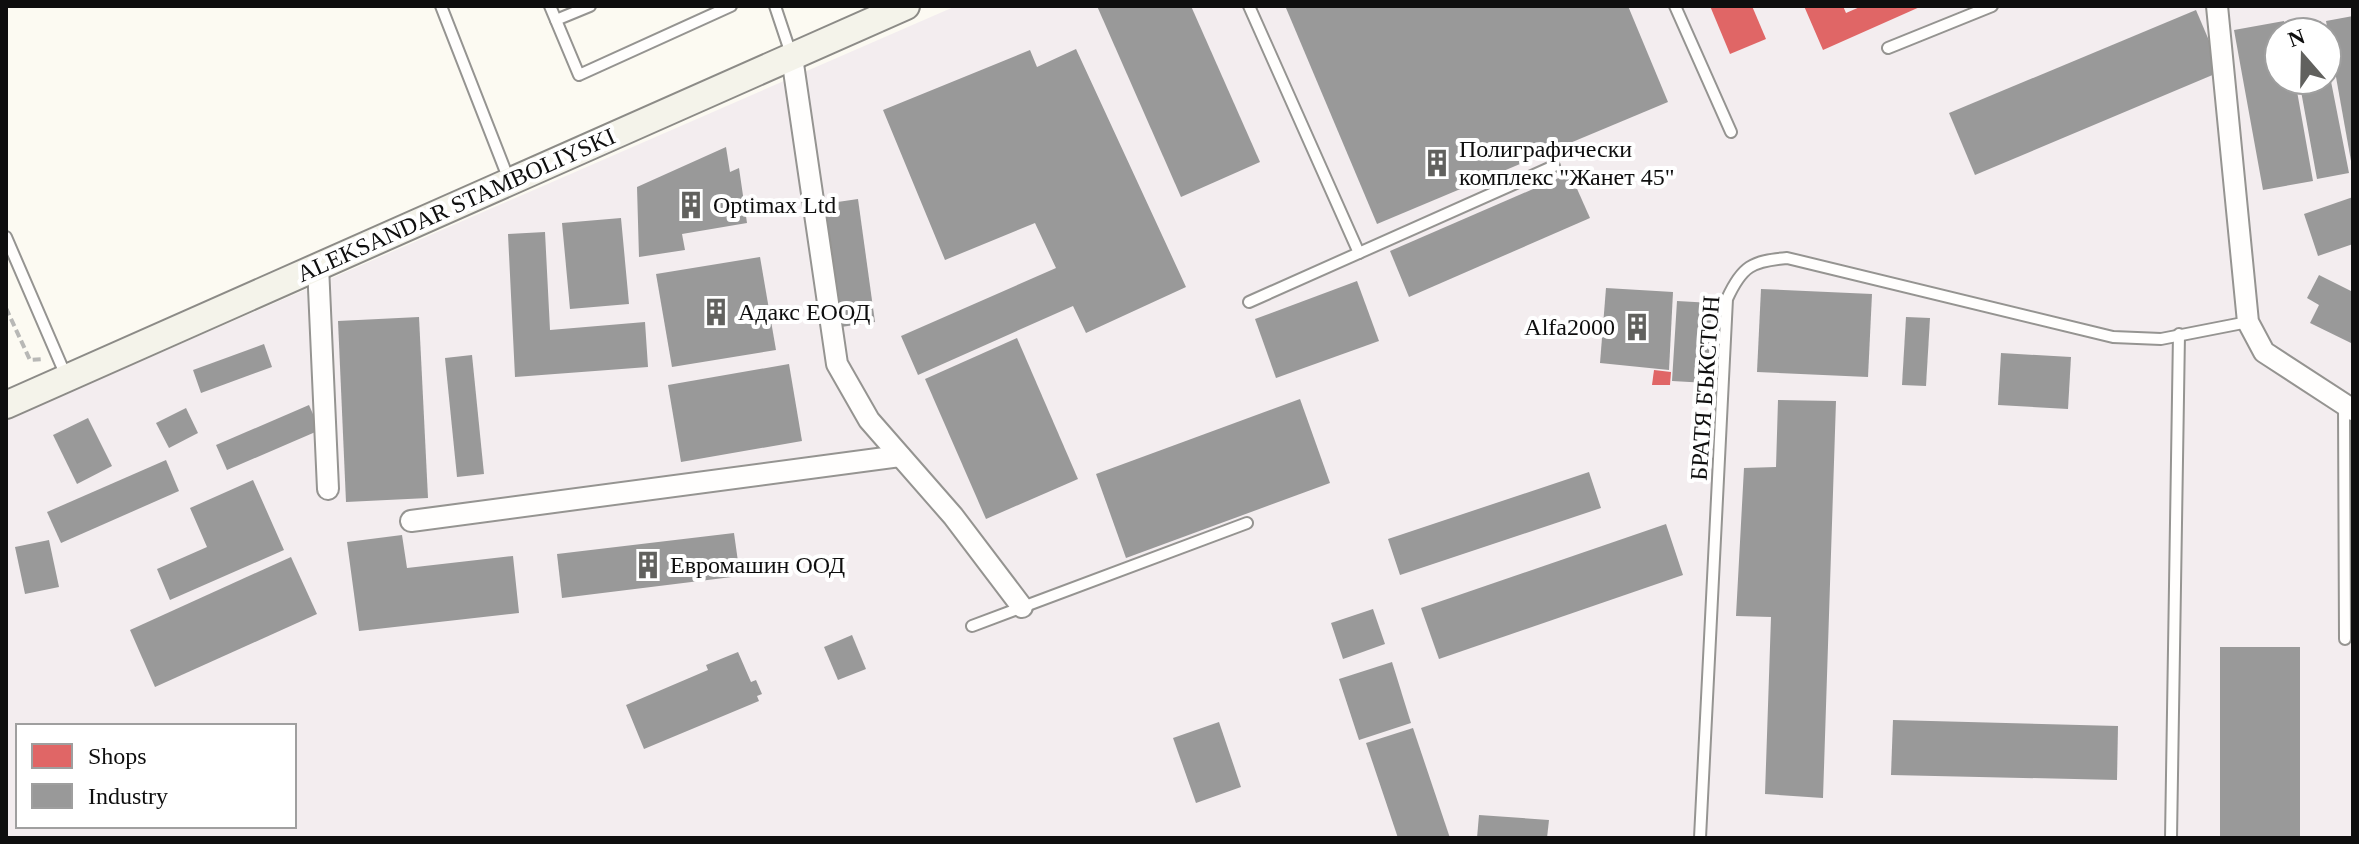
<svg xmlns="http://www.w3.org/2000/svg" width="2359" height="844" viewBox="0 0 2359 844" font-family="Georgia,serif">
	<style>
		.industrial { fill: #f3edef; fill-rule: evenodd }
		.shops { fill: #e06666 }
		.industry { fill: #999 }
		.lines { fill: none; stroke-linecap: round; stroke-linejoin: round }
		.lane-casing { stroke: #959491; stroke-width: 14 }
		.street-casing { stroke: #959491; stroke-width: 24 }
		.secondary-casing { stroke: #8c8b87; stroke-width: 30 }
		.path { stroke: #b8b8b6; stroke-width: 4; stroke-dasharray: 8 4; stroke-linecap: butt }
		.lane { stroke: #fffefd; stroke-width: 10 }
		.street { stroke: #fffefd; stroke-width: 20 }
		.secondary { stroke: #f4f3ea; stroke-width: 26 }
		.labels { text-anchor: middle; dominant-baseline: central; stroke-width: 8; stroke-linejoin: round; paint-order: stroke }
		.poi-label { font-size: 24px; fill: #0e0e0e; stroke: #fff; text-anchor: start }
		.street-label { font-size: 24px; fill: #0e0e0e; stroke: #fff }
	</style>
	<rect width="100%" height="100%" fill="#fcfaf2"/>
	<!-- industrial -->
	<path class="industrial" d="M956,6H2353V838H6V420ZM2279,32H2327V80H2279ZM18,726H294V826H18Z"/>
	<!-- shops -->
	<g class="shops">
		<polygon points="1710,6 1752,6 1766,39 1730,54"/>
		<polygon points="1804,6 1843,6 1846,13 1862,6 1922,6 1823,50"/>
		<polygon points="1654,370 1671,372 1670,385 1652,385"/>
	</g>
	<!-- industry -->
	<g class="industry">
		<polygon points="1097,6 1191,6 1260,162 1181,197"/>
		<polygon points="1292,6 1628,6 1668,102 1377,224 1286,8"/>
		<polygon points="2196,10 2222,71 1975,175 1949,113"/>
		<polygon points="2353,16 2353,161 2351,161 2326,21"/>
		<polygon points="2284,21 2286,32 2279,32 2279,80 2295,80 2313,181 2263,190 2234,30"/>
		<polygon points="2321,21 2323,32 2290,32 2290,27"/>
		<polygon points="1076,49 1186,287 1086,333 1073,306 918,375 901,336 1056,268 1035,223 945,260 883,110 1030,50 1037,67"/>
		<polygon points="2327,61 2349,173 2317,179 2299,80 2327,80"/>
		<polygon points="726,147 730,172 739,168 747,223 682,234 685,250 639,257 637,187"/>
		<polygon points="1570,173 1590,218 1409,297 1390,251"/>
		<polygon points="2353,197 2353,244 2318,256 2304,214"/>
		<polygon points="858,199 875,322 841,327 824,204"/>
		<polygon points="621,218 629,304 570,309 562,223"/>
		<polygon points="545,232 550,330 645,322 648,367 515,377 508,234"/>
		<polygon points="760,257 776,350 672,367 656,274"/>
		<polygon points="2319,275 2353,292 2353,344 2310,323 2319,305 2307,298"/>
		<polygon points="1357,281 1379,341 1276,378 1255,319"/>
		<polygon points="1606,288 1673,292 1669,370 1600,363"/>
		<polygon points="1761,289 1872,294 1868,377 1757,372"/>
		<polygon points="1677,301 1712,303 1707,383 1672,381"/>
		<polygon points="419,317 428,498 346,502 338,321"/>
		<polygon points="1906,317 1930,318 1926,386 1902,385"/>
		<polygon points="1017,338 1078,479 986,519 925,379"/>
		<polygon points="264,344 272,367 201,393 193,370"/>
		<polygon points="2001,353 2071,357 2068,409 1998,405"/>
		<polygon points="472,355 484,474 457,477 445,358"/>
		<polygon points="789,364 802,441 681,462 668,385"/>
		<polygon points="1300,399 1330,483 1126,558 1096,474"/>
		<polygon points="1778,400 1836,401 1823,798 1765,794 1771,617 1736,616 1744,468 1776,467"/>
		<polygon points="309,405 320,430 227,470 216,445"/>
		<polygon points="186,408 198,433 169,448 156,423"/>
		<polygon points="88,418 112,466 77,484 53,435"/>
		<polygon points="166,460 179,491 61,543 47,512"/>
		<polygon points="1589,472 1601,508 1400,575 1388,539"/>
		<polygon points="253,480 284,550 170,600 157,569 207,547 190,508"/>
		<polygon points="1666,524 1683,575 1439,659 1421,608"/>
		<polygon points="734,533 740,576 562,598 557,554"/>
		<polygon points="402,535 407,568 513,556 519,613 359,631 347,542"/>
		<polygon points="49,540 59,587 25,594 15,547"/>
		<polygon points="291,557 317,614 155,687 130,630"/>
		<polygon points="1373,609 1385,644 1343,659 1331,623"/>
		<polygon points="852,635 866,669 838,680 824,647"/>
		<rect x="2220" y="647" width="80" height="191"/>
		<polygon points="738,652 751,682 756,680 762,694 757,696 759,701 644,749 626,705 708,670 706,665"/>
		<polygon points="1392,662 1411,723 1359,740 1339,679"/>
		<polygon points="1893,720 2118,726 2117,780 1891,775"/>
		<polygon points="1219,722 1241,787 1196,803 1173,738"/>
		<polygon points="1413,728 1450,838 1398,838 1366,743"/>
		<polygon points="1479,815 1549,820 1547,838 1477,838"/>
	</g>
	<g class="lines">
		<defs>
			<g id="lane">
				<polyline points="441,6 509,180"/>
				<polyline points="550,6 579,75 731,6"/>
				<polyline points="775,6 792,57"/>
				<polyline points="1249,6 1359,253"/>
				<polyline points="1675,6 1731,132"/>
				<polyline points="556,20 590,6"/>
				<polyline points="1888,48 1992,6"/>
				<polyline points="6,237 66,376"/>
				<polyline points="1249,302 1554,166"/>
				<polyline points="2344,406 2345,639"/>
				<polyline points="972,626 1247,523"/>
				<path d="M1700,838L1727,299C1742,266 1752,261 1787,258L2113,337L2161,339L2248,322"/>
				<polyline points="2171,838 2179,334"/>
			</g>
			<g id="street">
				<polyline points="2217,6 2248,322 2264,352 2353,410"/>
				<polyline points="792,57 837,364 869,420 953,516 1022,607"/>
				<polyline points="318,266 328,489"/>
				<polyline points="411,521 900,456"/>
			</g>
			<polyline id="secondary" points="6,405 906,6"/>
		</defs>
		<!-- lane casing -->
		<use href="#lane" class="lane-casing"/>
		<!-- street casing -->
		<use href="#street" class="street-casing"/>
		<!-- secondary casing -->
		<use href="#secondary" class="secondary-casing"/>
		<!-- path -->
		<polyline class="path" points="6,308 30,360 43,359"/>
		<!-- lane -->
		<use href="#lane" class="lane"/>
		<!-- street -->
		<use href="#street" class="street"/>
		<!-- secondary -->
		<use href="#secondary" class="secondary"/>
	</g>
	<!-- icons -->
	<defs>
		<symbol id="building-bare" viewBox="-9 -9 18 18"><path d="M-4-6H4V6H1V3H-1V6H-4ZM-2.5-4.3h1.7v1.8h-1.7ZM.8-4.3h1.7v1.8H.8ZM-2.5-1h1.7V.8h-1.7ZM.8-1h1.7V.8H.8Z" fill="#61615e" stroke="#fff" stroke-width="2.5" paint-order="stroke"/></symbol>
	</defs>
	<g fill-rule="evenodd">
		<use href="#building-bare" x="1417" y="143" width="40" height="40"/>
		<use href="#building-bare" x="671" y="185" width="40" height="40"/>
		<use href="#building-bare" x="696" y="292" width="40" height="40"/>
		<use href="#building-bare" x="1617" y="307" width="40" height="40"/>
		<use href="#building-bare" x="628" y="545" width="40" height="40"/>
	</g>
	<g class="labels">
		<!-- poi labels -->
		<g class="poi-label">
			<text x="1459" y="149">Полиграфически<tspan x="1459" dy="28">комплекс "Жанет 45"</tspan></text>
			<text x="713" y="205">Optimax Ltd</text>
			<text x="738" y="312">Адакс ЕООД</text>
			<text x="1615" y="327" text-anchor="end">Alfa2000</text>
			<text x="670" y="565">Евромашин ООД</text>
		</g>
		<!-- street labels -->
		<g class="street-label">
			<text transform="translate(456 205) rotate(-24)">ALEKSANDAR STAMBOLIYSKI</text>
			<text transform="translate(1705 388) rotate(-86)">БРАТЯ БЪКСТОН</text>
		</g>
	</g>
	<!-- border -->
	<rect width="2359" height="844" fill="none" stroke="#0e0e0e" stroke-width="16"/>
	<!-- legend -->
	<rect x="16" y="724" width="280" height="104" fill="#ffffff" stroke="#9f9f9f" stroke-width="2"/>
	<rect x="32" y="744" width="40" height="24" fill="#e06666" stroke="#9f9f9f" stroke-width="2"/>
	<text x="88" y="764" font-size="24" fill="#0e0e0e">Shops</text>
	<rect x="32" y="784" width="40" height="24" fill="#999999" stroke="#9f9f9f" stroke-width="2"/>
	<text x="88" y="804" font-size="24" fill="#0e0e0e">Industry</text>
	<!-- north arrow -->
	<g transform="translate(2303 56) rotate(340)"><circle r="38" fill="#ffffff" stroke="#9f9f9f" stroke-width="2"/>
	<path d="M0-6L14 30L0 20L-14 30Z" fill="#61615e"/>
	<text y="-12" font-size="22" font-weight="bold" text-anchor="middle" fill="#0e0e0e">N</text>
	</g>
</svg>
